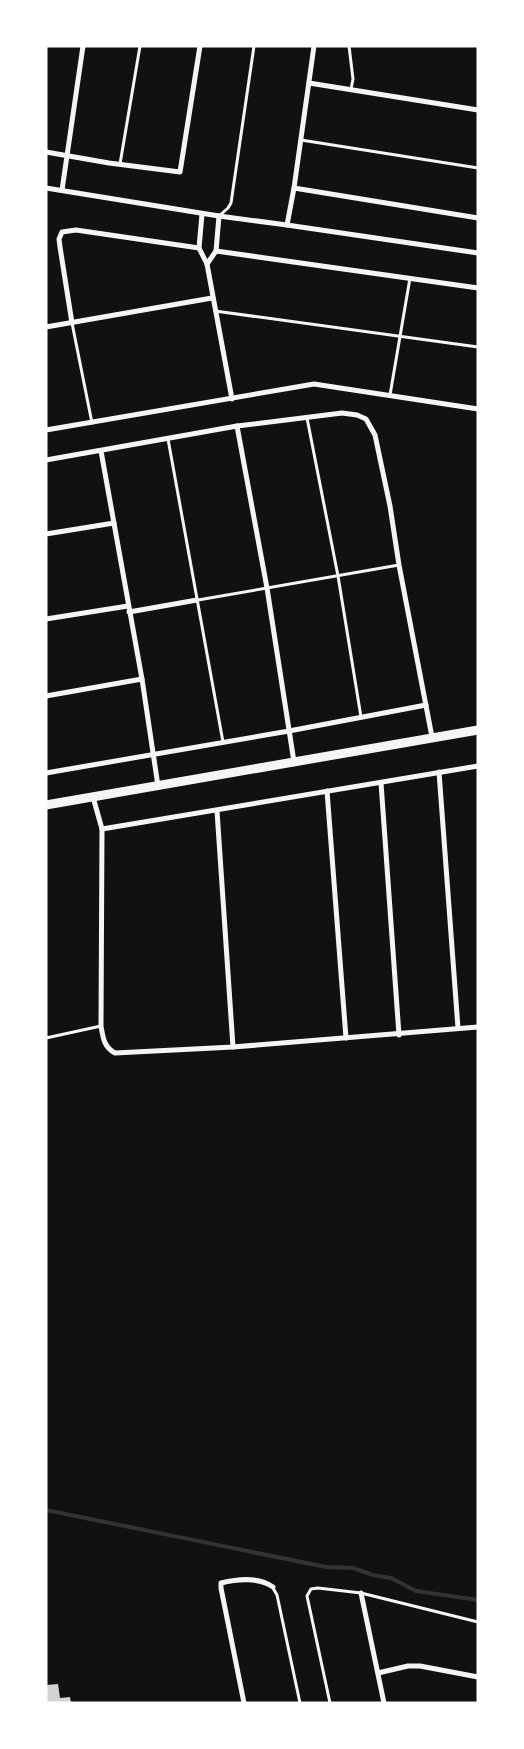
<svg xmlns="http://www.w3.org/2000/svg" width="524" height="1749" viewBox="0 0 524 1749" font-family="'IBM Plex Serif',serif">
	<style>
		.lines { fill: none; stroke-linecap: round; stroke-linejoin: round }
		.stream { stroke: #333; stroke-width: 4 }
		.building { fill: #d3d3d3 }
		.service { stroke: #f5f5f5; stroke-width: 3 }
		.minor { stroke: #f5f5f5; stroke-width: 5 }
		.tertiary { stroke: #f5f5f5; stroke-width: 9 }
	</style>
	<rect width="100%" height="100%" fill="#111"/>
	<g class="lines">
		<!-- stream -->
		<polyline class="stream" points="46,1510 326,1567 353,1568 373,1575 391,1578 416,1591 478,1600"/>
	</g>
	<!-- building -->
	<polygon class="building" points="58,1684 60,1698 70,1697 71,1703 46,1703 46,1685"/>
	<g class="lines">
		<!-- service -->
		<g class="service">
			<polyline points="349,46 353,79 351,89"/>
			<polyline points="301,140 478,168"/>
			<polyline points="120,164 140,46"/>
			<polyline points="219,216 228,208 231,203 254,46"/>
			<polyline points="215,311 478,347"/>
			<polyline points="72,323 92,423"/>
			<polyline points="390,395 410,278"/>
			<polyline points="307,418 338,576 361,717"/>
			<polyline points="168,439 223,742"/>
			<polyline points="198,600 399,565"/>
			<polyline points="46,1038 101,1026"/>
			<polyline points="273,1588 277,1595 300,1703"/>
			<polyline points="330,1703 307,1596 311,1589 318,1588 361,1593 478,1622"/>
		</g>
		<!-- minor -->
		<g class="minor">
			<polyline points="309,83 478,110"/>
			<polyline points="46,152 109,163 180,172 200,46"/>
			<polyline points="46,188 219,216 287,225 478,253"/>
			<polyline points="294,188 478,218"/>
			<polyline points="62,190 83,46"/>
			<polyline points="202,214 199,248 207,264 232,399"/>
			<polyline points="287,225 294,188 314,46"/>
			<polyline points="216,251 478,288"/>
			<polyline points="207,264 216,251 219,216"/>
			<polyline points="72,323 60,247 59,239 62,232 76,230 199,248"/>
			<polyline points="46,327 212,298"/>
			<polyline points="237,426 267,588 294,762"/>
			<polyline points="46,430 314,384 478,409"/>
			<polyline points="101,451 142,679 158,786"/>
			<polyline points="46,460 237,426 342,413 357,415 366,419 375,435 390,506 399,565 432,737"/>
			<polyline points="46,534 114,523"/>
			<polyline points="129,612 197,600"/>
			<polyline points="46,619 128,606"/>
			<polyline points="46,696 142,679"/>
			<polyline points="439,772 458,1028"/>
			<polyline points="46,773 289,731 426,705"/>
			<polyline points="381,783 399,1035"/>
			<polyline points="327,791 346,1038"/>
			<path d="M93,797L102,829L101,1026C103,1038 104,1047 115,1053L233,1047L478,1027"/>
			<polyline points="217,811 233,1047"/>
			<polyline points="102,829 478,766"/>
			<polyline points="361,1593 384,1703"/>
			<polyline points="378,1673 408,1666 420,1666 478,1677"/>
			<path d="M244,1703L221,1588V1583C237,1579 259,1577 273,1587"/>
		</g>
		<!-- tertiary -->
		<polyline class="tertiary" points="46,805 478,730"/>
	</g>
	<!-- border -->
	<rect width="524" height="1749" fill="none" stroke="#ffffff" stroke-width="95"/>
</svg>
